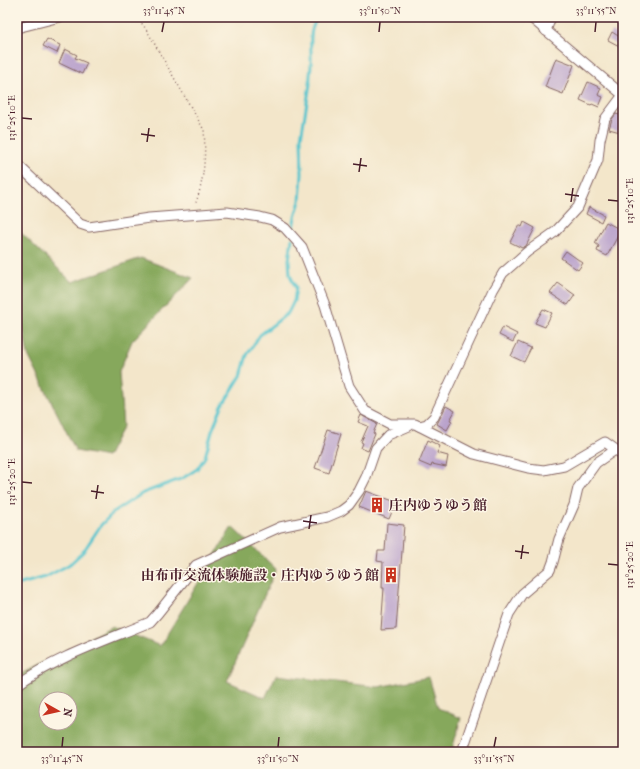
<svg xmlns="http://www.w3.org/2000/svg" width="640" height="769" viewBox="0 0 640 769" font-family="'IM FELL French Canon','Noto Serif JP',serif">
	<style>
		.forest { fill: #86a85c; stroke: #686444; fill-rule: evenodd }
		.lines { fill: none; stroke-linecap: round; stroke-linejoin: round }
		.stream { stroke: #58c5ce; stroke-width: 3 }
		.building { fill: #baa3cc }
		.minor-casing { stroke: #856563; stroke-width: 11 }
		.path { stroke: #856563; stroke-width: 1.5; stroke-dasharray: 1 3; stroke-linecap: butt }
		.minor { stroke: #fff; stroke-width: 9 }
		.ticks { fill: none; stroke: #4a1f2b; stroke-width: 1.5 }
		.labels { text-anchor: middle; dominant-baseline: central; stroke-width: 3; stroke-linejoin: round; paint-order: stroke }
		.poi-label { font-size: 14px; font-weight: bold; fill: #4a1f2b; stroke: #fcf5e5; text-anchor: start }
		.neatline { fill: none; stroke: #4a1f2b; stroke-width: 1.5 }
		.ticks-label { font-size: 10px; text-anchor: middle; fill: #4a1f2b }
	</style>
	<rect width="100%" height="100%" fill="#fcf5e5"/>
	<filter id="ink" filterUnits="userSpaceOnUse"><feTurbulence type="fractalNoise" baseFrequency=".025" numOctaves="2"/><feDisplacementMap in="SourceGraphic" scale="8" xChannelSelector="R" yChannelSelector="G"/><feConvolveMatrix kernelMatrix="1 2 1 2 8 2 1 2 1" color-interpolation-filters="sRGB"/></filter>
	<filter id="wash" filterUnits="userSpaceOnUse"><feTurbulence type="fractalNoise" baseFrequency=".012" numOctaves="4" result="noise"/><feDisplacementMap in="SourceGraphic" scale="16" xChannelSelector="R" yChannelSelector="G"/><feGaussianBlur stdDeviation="0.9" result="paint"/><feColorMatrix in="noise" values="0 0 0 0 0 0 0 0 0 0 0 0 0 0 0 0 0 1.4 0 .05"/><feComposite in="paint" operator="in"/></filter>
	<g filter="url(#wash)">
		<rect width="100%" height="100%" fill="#f3e6ca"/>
		<!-- forest -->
		<g class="forest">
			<polygon points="17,229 72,282 141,258 193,278 132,341 119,372 123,426 107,457 76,451 28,355 17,293"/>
			<path d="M232,527L276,569L227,681L265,698L276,675L378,687L429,677L438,708L461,718L452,750L450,752H17V676L112,626L160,646ZM46,699H70V723H46Z"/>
		</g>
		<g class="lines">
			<!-- stream -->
			<g class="stream">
				<path d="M292,233L295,217L300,201L302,174L301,138L310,84C309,77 311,71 311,64C312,46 307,33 318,17"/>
				<polyline points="17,585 46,577 70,564 83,552 101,525 115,511 143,493 183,478 197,469 205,457 212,431 222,406 241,376 247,355 260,335 288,313 294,301 296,288 290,275 289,260 292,239"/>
			</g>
		</g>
		<g id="blocks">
			<!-- building -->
			<g class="building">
				<polygon points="612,32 623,39 623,48 608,40"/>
				<polygon points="47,39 60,45 57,53 43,46"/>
				<polygon points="65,49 77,55 75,58 87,63 82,74 59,63"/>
				<polygon points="556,58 574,65 563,94 545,87"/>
				<polygon points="588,82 601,88 598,95 603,97 599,107 592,104 591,105 580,100"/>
				<polygon points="616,114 623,116 623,124 620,132 609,129 612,119"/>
				<polygon points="589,207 604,215 601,222 586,214"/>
				<polygon points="524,222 535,228 526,246 522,248 510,242 519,225 522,227"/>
				<polygon points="606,222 621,230 607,256 597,251 599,246 595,243"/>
				<polygon points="566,251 583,263 578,270 561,258"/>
				<polygon points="558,283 575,295 568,305 550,293"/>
				<polygon points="543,309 552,313 545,327 535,323"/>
				<polygon points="503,327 517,334 513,342 499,335"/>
				<polygon points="518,342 531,348 524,362 511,356"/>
				<polygon points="446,406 455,411 450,420 452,421 447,430 437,424"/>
				<polygon points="361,415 377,424 373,433 375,434 368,451 361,448 363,443 361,442 368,426 358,422"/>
				<polygon points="328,430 341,434 329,473 315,468"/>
				<polygon points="428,440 440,446 437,453 448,456 446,467 432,464 431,467 419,462"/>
				<polygon points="366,491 396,502 389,519 359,507"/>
				<polygon points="387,523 404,525 396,629 381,630 384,588 382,588 383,562 377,561 378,551 385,551"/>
			</g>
		</g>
	</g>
	<g filter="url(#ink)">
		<use href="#blocks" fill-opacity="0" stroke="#856563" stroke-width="1"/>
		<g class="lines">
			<defs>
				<g id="minor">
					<polyline points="530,17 623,95"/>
					<polyline points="17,28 60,17"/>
					<polyline points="546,31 551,17"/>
					<polyline points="17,164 80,224 89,227 149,218 227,212 260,217 272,220 285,228 302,247 325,305 349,386 365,411 390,424 415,424 474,454 528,468 544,470 564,466 605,442 623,455"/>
					<polyline points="419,426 427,424 434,417 493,290 503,273 527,252 555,232 578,207 598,160 600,140 605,119 623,95"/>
					<path d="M17,685C56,657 105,641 150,622L158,613L196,565L280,527L327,517L341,511L349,505L359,491L366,477L376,448L388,435L409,426"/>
					<polyline points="462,752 509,614 522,594 550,570 553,562 559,539 574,505 578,488 596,463 615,450"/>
				</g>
			</defs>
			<!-- minor casing -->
			<use href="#minor" class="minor-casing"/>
			<!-- path -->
			<path class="path" d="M137,17L146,29L204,130C206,155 204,182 195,205"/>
			<!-- minor -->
			<use href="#minor" class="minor"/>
		</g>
	</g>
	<!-- ticks -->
	<path class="ticks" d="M162,32L164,22M379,32L380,22M595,32L596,22M22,118L32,119M141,134L155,136M147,142L149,128M353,164L367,166M359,172L361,158M565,194L579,196M608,200L618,201M571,202L573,188M22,482L32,483M91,491L104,493M96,499L98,485M303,521L317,523M309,529L311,515M515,551L529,553M521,559L523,545M608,564L618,565M62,747L63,737M278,747L279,737M494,747L496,737"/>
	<!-- icons -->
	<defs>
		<symbol id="building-bare" viewBox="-9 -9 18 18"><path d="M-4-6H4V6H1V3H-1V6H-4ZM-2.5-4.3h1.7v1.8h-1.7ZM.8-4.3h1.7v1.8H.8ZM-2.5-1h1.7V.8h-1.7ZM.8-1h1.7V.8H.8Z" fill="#c8321e" stroke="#fcf5e5" stroke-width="2.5" paint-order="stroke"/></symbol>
	</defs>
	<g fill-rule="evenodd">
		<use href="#building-bare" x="366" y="494" width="22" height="22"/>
		<use href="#building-bare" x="380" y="564" width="22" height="22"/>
	</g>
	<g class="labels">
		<!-- poi labels -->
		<g class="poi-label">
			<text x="389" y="505">庄内ゆうゆう館</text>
			<text x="379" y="575" text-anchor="end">由布市交流体験施設・庄内ゆうゆう館</text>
		</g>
	</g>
	<!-- margin -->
	<rect width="640" height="769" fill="none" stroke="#fcf5e5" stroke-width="44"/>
	<!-- north arrow -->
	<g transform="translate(58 711) rotate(98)"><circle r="19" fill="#fcf5e5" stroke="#b59f9b"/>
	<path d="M0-3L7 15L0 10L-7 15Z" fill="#c8321e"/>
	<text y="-6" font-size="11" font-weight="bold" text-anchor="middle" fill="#4a1f2b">N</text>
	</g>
	<rect x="22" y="22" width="596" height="725" class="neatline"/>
	<g class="ticks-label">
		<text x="164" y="14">33°11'45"N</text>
		<text x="380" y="14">33°11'50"N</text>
		<text x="596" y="14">33°11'55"N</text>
		<text transform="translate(11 118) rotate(-90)" y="4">131°25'10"E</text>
		<text transform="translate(629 201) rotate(-90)" y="4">131°25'10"E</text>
		<text transform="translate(11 482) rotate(-90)" y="4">131°25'20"E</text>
		<text transform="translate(629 565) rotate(-90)" y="4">131°25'20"E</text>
		<text x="62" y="762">33°11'45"N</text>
		<text x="278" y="762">33°11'50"N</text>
		<text x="494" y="762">33°11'55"N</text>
	</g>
</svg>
